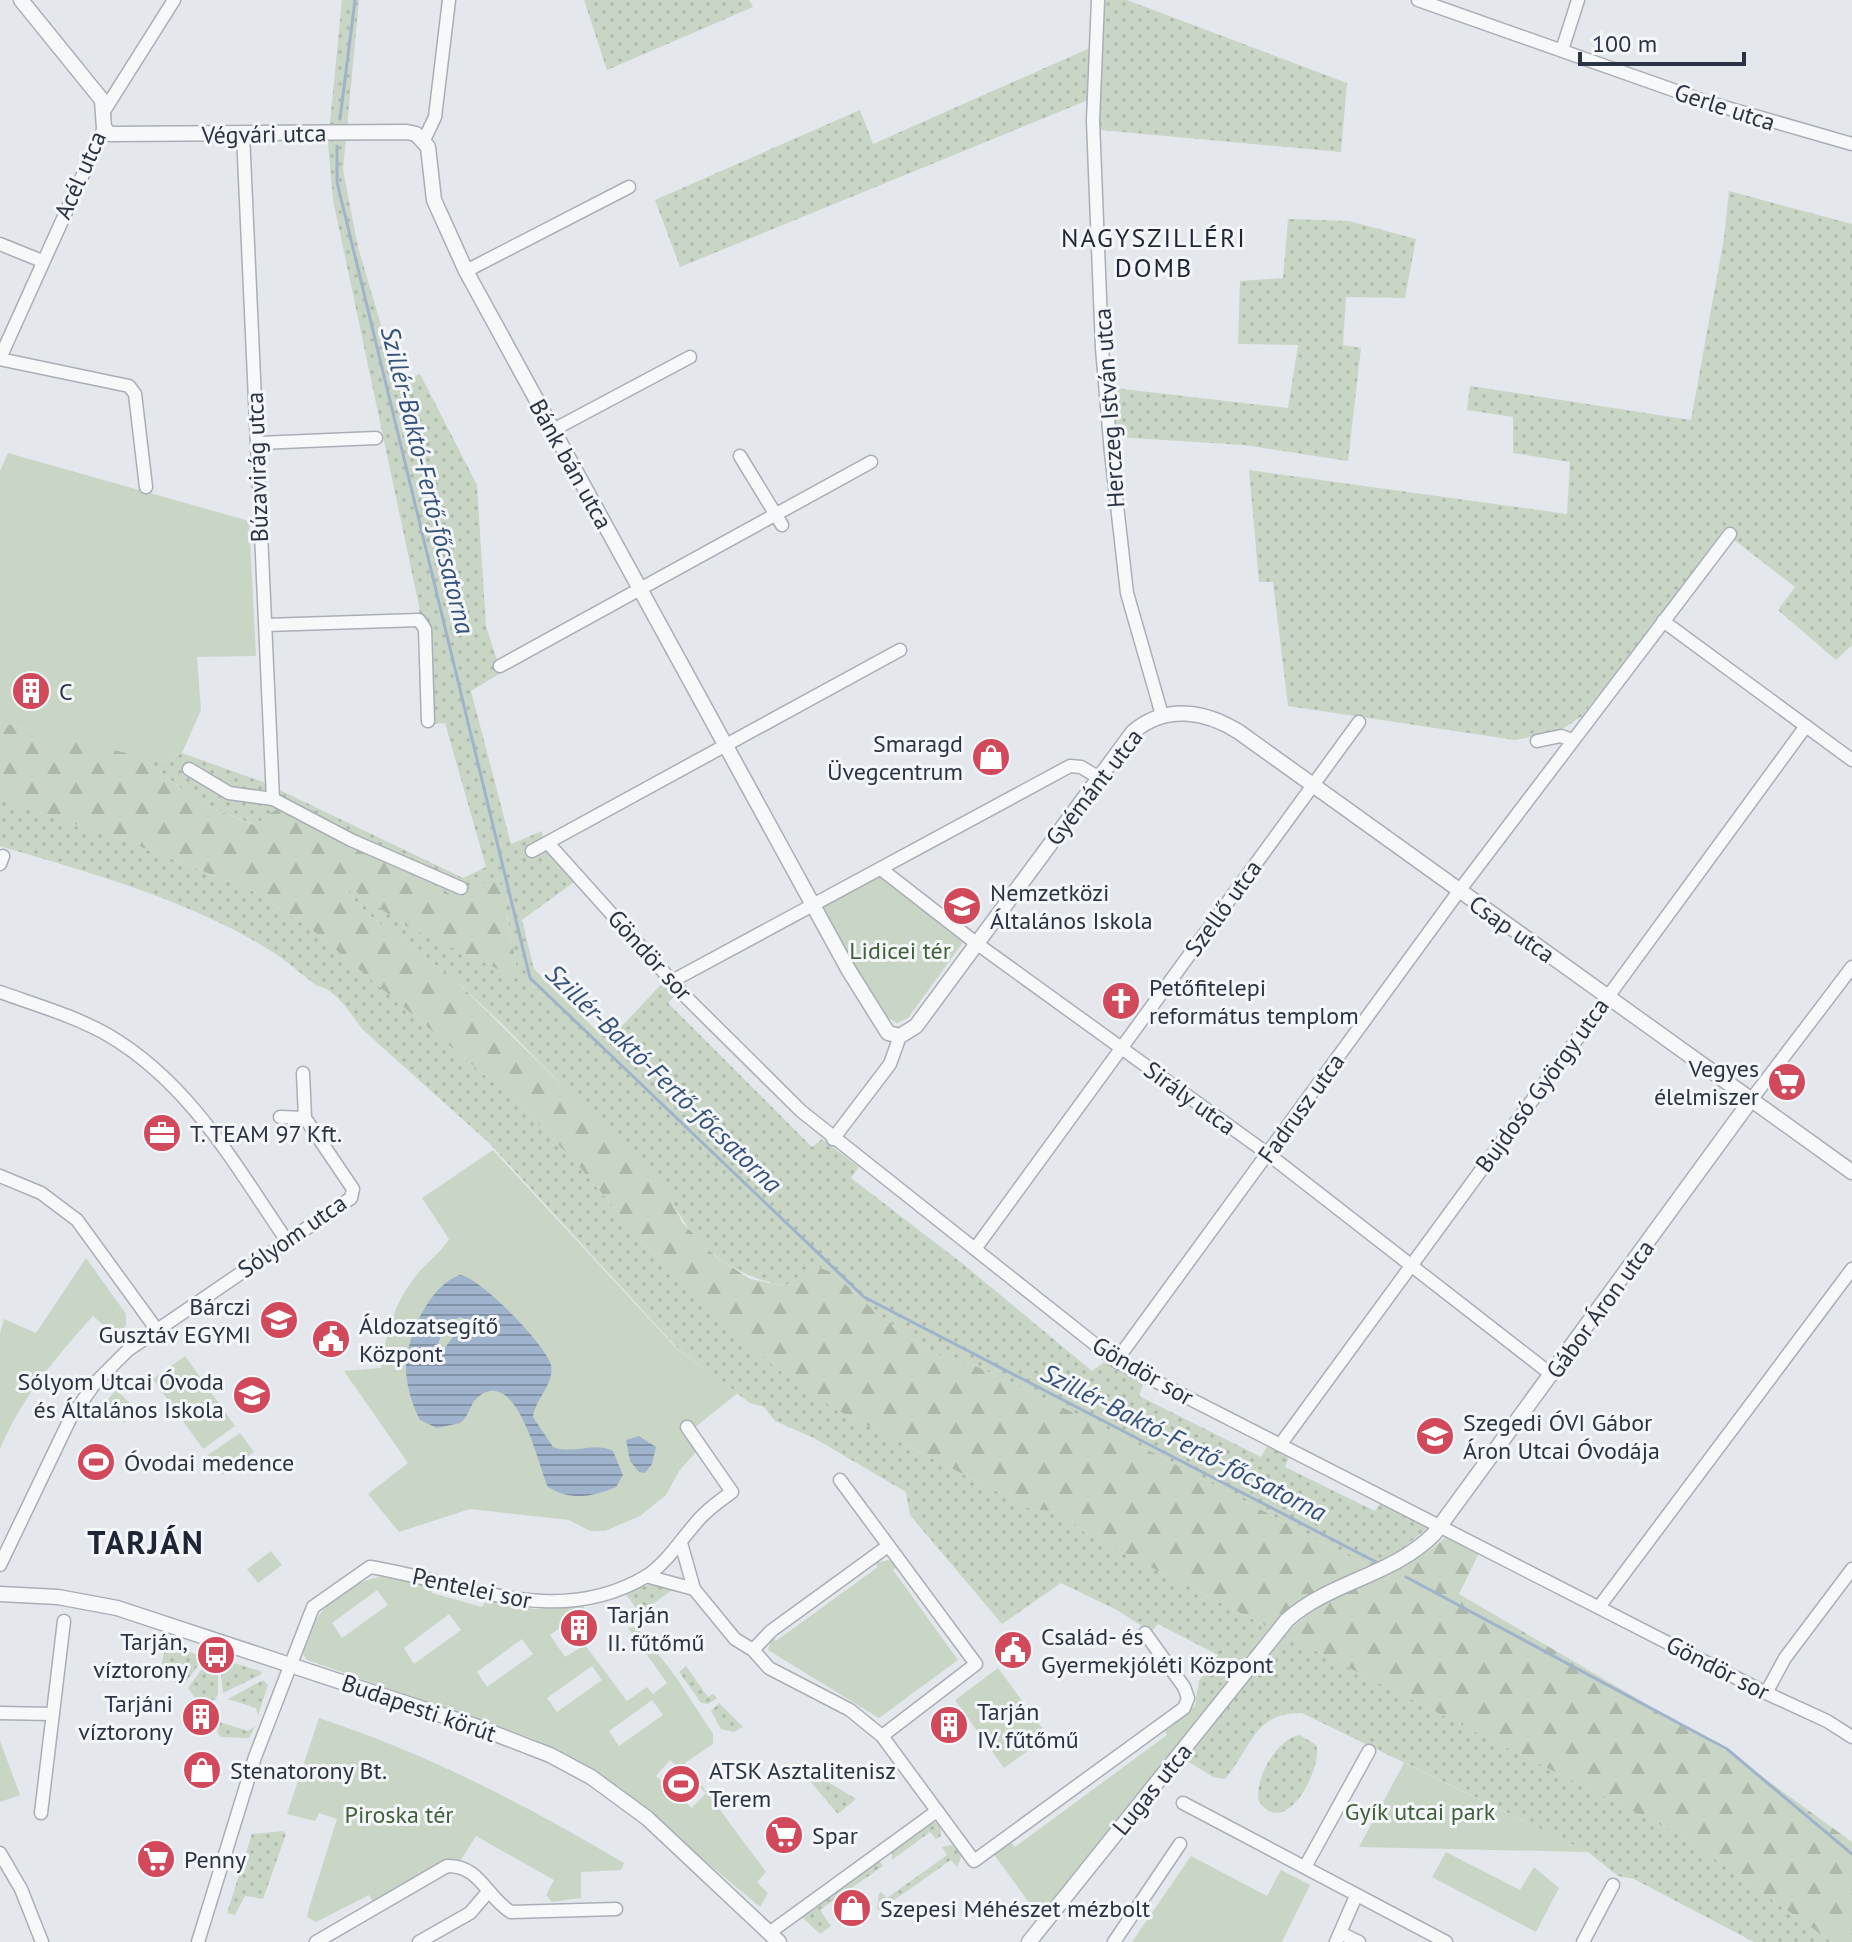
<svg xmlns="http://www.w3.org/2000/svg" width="1852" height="1942" viewBox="0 0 1852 1942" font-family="'PT Sans',sans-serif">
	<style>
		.grass { fill: url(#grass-dots) }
		.forest { fill: url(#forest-firs) }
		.park { fill: #c9d6c5; fill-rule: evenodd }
		.water { fill: url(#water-rules); fill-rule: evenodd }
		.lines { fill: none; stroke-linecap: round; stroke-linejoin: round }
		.stream { stroke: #9fb4cc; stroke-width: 3 }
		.minor-casing { stroke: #a9aeb7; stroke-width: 15 }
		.tertiary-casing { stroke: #a9aeb7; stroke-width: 17 }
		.minor { stroke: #f7f8fa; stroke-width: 12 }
		.tertiary { stroke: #f7f8fa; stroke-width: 14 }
		.labels { text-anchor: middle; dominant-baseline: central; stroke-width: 6; stroke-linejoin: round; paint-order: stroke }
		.street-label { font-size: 24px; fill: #2b3445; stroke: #f4f6f9 }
		.poi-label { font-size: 24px; fill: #2b3445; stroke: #f4f6f9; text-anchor: start }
		.park-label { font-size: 24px; fill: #3f6138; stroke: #f4f6f9 }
		.neighbourhood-label { font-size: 26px; letter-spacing: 2px; fill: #1d2536; stroke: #f4f6f9 }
		.water-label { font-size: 26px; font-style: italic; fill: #34527a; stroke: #f4f6f9 }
		.district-label { font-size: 32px; font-weight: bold; letter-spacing: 2px; fill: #1d2536; stroke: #f4f6f9 }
	</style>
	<defs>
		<pattern id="grass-dots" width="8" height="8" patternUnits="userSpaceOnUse" patternTransform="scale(2)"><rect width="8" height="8" fill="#c9d6c5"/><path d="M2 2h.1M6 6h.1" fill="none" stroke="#adb8ab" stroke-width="1.8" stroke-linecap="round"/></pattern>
		<pattern id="forest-firs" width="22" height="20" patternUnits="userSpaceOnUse" patternTransform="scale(2)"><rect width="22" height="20" fill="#c9d6c5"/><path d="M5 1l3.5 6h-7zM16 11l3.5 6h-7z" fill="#adb8ab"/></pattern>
		<pattern id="water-rules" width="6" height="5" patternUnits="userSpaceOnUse" patternTransform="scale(2)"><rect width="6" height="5" fill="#9fb4cc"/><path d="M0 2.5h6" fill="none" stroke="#8293a7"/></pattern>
	</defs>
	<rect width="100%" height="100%" fill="#e4e7ec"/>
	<!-- grass -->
	<g class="grass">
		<path d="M342,0H359L343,170L358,247L398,383L420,374L477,485L486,626L501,673L471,691L511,844L542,831L544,843L577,880L522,920L534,969L598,1032L611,1038L665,980L675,995L668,1003L812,1147L822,1139L859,1167L851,1178L963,1264L1092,1371L1107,1360L1143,1384L1139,1396L1261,1457L1268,1445L1290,1455L1285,1467L1375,1511L1381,1502L1430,1526L1392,1557L1369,1567L1116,1433L978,1367L932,1353L878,1314L833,1273L816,1266L785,1286C730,1275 693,1246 669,1195L505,1027L455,980L369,915L350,896L347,885L406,926L518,978L507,915L454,897L278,809L255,825L200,803L140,756L163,762L182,753L263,782L463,878L486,867L445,723L425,724L419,606L333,200L328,143Z"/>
		<polygon points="584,0 749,0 753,7 607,70"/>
		<polygon points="1093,0 1127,0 1347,83 1341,152 1100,130 1098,96 680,267 655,200 860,110 873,144 1090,48"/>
		<polygon points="1729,191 1852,224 1852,645 1836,660 1778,610 1795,587 1724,532 1582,716 1558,732 1515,740 1288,706 1273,582 1259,582 1249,470 1567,514 1570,462 1513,453 1513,417 1467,410 1470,386 1691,420 1724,238"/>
		<polygon points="1288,219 1349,221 1416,239 1405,298 1346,297 1343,345 1361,348 1348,461 1244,445 1115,437 1114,388 1288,408 1298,345 1238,344 1240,281 1283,278"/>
		<path d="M0,799L123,840L251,890L311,929L519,1104L578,1165L671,1275L835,1409L1031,1509L1061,1512L1088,1535L1270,1628L1206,1710L1195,1706L1199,1681L1218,1655L1158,1624L1151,1632L1117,1610L1061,1583L1002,1624L910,1515L906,1492L814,1438L775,1421L764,1407L750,1403L678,1349L488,1142L362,1029C352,1015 335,988 317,986C301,974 285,959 268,949C186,899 91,873 0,846Z"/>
		<polygon points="652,1584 675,1588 640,1613 624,1592"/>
		<path d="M1284,1635L1684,1837L1832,1942H1754L1634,1879L1618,1876L1588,1852L1302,1713C1254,1712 1252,1747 1225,1779L1213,1777L1184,1759Z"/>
		<polygon points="166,1644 204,1657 184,1685 177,1684 161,1667"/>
		<polygon points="209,1659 218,1659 218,1694 215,1700 195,1698 188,1688"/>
		<polygon points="224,1660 260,1671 262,1674 223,1693 220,1665"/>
		<polygon points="686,1666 708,1697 713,1694 717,1698 708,1704 701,1703 679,1672"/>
		<polygon points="263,1680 268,1685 258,1716 256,1708 228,1699"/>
		<polygon points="719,1703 743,1727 734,1732 721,1729 711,1711"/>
		<polygon points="220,1722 248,1731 255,1726 249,1738 221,1737 217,1732"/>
		<path d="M1300,1735L1316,1745C1324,1765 1286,1842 1259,1801C1253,1780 1278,1737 1300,1735Z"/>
		<polygon points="808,1770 856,1799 838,1814 804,1774"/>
		<polygon points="930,1822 940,1823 941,1836 936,1839 930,1832 892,1860 892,1851"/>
		<polygon points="283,1831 286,1834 263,1899 245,1896 235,1915 227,1913 252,1834"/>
		<polygon points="952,1845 962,1855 957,1867 951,1860 890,1903 896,1911 892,1914 877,1909 879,1894 881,1892 887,1898 947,1855 942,1847"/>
		<polygon points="879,1860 883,1866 820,1910 831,1926 820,1934 801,1916"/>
	</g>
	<!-- forest -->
	<g class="forest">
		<path d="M0,722L140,756L200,803L254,825L277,809L454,896L499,876L519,979L406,926L347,886L350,896L369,915L455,980L592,1115L669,1195L682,1222L715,1256L750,1279L785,1286L816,1266L833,1273L878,1314L932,1353L978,1367L1116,1433L1369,1567C1329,1582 1299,1597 1270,1628L1088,1535L1061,1512L1031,1509L835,1409L777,1369L671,1275L578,1165L519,1104L311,929L251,890L123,840L0,799Z"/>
		<path d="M1450,1533L1481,1549L1459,1594L1728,1752L1852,1842V1942H1832L1684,1837L1284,1635C1335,1585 1399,1582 1450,1533Z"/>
	</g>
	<!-- park -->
	<g class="park">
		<polygon points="8,453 249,521 256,656 197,657 201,710 182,753 163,762 0,722 0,471"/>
		<polygon points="883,875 964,941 908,1018 897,1023 883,1015 820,906"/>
		<path d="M493,1150L677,1349L738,1393L694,1428L705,1442L679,1471L666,1495L640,1516L605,1531H590L569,1520L470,1509L399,1532L368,1494L408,1463L344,1371L381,1368C387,1330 394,1301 420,1271C430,1260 441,1252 449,1239L422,1198Z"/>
		<path d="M86,1258L126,1314V1325L118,1338L93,1316C56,1357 22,1397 0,1449V1333L4,1319L36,1333Z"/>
		<polygon points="185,1356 235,1426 203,1449 153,1379"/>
		<polygon points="116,1390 136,1409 124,1423 104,1404"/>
		<polygon points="240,1433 254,1452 222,1475 208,1455"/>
		<polygon points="271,1551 282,1565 258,1583 247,1569"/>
		<polygon points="889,1560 898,1566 893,1570 958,1660 879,1718 768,1650 772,1637 776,1641 878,1567 875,1563"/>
		<path d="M389,1575L432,1586V1593L482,1607L487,1599L535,1609L583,1606L585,1610L550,1635L565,1657L585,1645L627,1701L647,1687L653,1694L667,1683L628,1628L637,1627L676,1677L713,1734V1744L685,1763L766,1872L757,1882L768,1893L760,1907L610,1781L534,1739L307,1660L303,1654C312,1609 344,1582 389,1575ZM377,1590L388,1605L342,1638L332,1623ZM449,1614L461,1630L414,1664L404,1648ZM522,1639L533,1654L487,1687L477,1672ZM592,1666L602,1680L557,1712L547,1698ZM652,1700L663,1715L619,1746L609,1731ZM670,1760L706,1793L692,1808L656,1776Z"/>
		<polygon points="998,1668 1048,1736 1004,1768 955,1700"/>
		<polygon points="1195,1706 1206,1710 1041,1919 993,1853 1010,1841 1015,1847 1167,1735 1163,1728"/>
		<path d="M319,1718C428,1754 526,1805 624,1863L621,1870L581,1872V1898L552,1902L546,1895L554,1880L476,1836L460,1861L441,1863L374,1904L369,1895L316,1922L307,1917L309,1908L337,1819L319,1813L315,1821L287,1814Z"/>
		<polygon points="0,1741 20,1795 0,1802"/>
		<polygon points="1404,1763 1588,1852 1359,1847"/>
		<polygon points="1446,1852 1520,1890 1534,1867 1559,1888 1536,1932 1432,1877"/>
		<polygon points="1191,1856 1267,1896 1281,1870 1310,1885 1282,1942 1132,1942"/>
	</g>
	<!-- water -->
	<g class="water">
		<path d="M460,1275C479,1276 546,1345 551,1365C555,1384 535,1399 533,1417L553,1447C573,1455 594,1441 613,1451L623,1475L616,1487C593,1497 570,1501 548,1487C539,1469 517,1362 477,1398C469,1405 470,1416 460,1423L437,1428L420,1420C412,1405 407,1387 406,1371C405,1339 429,1285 460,1275ZM460,1317L468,1320V1329L455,1334L442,1352L437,1348L444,1325Z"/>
		<polygon points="639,1436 656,1447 652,1464 645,1473 639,1472 630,1461 626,1440"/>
	</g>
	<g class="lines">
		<!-- stream -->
		<g class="stream">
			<polyline points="340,119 355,0"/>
			<polyline points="337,146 337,182 530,978 864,1297 1378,1563"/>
			<polyline points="1406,1577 1727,1749 1852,1854"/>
		</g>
		<defs>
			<g id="minor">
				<polyline points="1098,0 1093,121 1102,348 1111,453 1127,593 1162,715"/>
				<polyline points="1418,0 1710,103 1852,144"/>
				<polyline points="1562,50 1578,0"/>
				<polyline points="104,111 174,0"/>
				<polyline points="243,134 273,799"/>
				<polyline points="424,140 435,117 449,0"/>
				<polyline points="0,244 42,261"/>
				<polyline points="466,271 629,187"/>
				<polyline points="0,358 104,128"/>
				<polyline points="0,359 129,386 135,394 146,487"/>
				<polyline points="553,430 690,357"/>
				<polyline points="259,443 376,438"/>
				<polyline points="740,456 782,525"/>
				<polyline points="1663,621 1852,760"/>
				<polyline points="266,625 419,620 425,629 428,721"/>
				<polyline points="500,666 871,462"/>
				<polyline points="1537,741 1561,736 1572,740"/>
				<polyline points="189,769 229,793 273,799 351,840 461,888"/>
				<polyline points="548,843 686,997 801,1111 1116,1361 1766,1693 1827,1721 1852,1737"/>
				<polyline points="532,851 900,650"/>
				<polyline points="0,864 3,856"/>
				<polyline points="881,869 976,943 1268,1154 1552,1375"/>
				<polyline points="674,980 1070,766 1081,767 1098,777"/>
				<path d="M0,992C36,1005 75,1016 108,1035C190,1083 235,1165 287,1241"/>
				<polyline points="1751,1100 1852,967"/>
				<polyline points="280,1117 305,1118"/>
				<polyline points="833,1139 890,1064 900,1036"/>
				<polyline points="0,1176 41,1193 77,1220 157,1330"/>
				<polyline points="975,1249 1359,722"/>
				<polyline points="1116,1361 1459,891 1730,534"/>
				<polyline points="1280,1445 1806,726"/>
				<polyline points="840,1480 976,1664 882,1736"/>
				<polyline points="681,1543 694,1589 735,1639 753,1650 769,1668 850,1710 882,1736 974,1861 1184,1708 1188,1698 1184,1687 1145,1633"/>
				<polyline points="0,1565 70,1419 95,1383 128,1350 351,1198 353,1189 305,1118 303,1073"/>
				<polyline points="646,1576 694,1589"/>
				<polyline points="1599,1607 1852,1269"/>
				<polyline points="753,1650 771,1631 888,1546"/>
				<polyline points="1766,1693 1785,1658 1852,1569"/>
				<polyline points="0,1713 52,1714"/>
				<polyline points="1183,1803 1446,1942"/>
				<polyline points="41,1813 64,1621"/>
				<polyline points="0,1853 21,1889 42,1942"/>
				<polyline points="1305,1867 1369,1751"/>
				<polyline points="769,1933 937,1811"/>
				<polyline points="1340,1933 1359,1942"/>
				<path d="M198,1942L255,1757L313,1607L370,1567C464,1582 554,1630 645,1577C665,1565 680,1541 695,1524C705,1511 719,1501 732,1492L687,1427"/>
				<path d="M316,1942L447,1866C480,1865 486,1897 511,1912L616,1909"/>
				<polyline points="419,1942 470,1913 488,1892"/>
				<polyline points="1114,1942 1180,1844"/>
				<polyline points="1336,1942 1356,1896"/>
				<polyline points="1583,1942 1613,1885"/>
			</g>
			<g id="tertiary">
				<path d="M21,0L102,100L104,128L110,134L407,132L416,134L428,147L434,200L466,271L848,969L888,1033L900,1036L916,1026L1133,732C1166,704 1206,711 1239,732L1852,1172"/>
				<polyline points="0,1594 58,1597 117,1608 475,1726 550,1755 591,1777 647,1818 779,1942"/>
				<path d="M1029,1942L1287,1620C1331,1581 1392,1576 1434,1534L1751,1100"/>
			</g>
		</defs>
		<!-- minor casing -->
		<use href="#minor" class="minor-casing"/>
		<!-- tertiary casing -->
		<use href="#tertiary" class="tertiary-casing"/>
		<!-- minor -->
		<use href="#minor" class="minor"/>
		<!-- tertiary -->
		<use href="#tertiary" class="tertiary"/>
	</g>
	<!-- icons -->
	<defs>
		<symbol id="building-disc" viewBox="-11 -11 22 22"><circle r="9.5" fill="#d1495b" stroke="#f4f6f9"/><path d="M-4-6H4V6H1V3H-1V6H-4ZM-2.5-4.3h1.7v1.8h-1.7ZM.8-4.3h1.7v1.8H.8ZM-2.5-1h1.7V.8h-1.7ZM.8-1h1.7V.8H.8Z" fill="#fff"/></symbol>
		<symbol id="shop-disc" viewBox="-11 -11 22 22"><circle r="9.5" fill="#d1495b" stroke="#f4f6f9"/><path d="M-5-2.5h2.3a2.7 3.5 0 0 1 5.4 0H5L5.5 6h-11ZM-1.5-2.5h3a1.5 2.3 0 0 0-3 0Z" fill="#fff"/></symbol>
		<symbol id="school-disc" viewBox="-11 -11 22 22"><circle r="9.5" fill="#d1495b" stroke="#f4f6f9"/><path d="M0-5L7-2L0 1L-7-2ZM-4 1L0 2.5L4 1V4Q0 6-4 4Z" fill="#fff"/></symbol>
		<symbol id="church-disc" viewBox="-11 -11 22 22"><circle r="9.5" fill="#d1495b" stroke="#f4f6f9"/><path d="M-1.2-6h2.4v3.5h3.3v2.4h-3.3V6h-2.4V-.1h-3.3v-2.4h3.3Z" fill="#fff"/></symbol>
		<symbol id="supermarket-disc" viewBox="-11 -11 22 22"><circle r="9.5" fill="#d1495b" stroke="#f4f6f9"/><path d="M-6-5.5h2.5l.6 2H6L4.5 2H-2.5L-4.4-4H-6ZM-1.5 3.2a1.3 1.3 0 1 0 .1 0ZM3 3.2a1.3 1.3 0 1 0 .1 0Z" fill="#fff"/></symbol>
		<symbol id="office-disc" viewBox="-11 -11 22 22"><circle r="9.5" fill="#d1495b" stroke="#f4f6f9"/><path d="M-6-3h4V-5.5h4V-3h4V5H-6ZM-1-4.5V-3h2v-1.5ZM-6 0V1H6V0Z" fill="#fff"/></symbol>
		<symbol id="civic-disc" viewBox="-11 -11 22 22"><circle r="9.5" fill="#d1495b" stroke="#f4f6f9"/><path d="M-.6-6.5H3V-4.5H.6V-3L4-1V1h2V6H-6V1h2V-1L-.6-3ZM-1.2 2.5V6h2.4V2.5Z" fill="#fff"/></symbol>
		<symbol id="stadium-disc" viewBox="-11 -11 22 22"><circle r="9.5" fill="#d1495b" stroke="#f4f6f9"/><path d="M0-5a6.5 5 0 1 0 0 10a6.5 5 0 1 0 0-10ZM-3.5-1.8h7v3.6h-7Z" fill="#fff"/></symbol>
		<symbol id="bus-disc" viewBox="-11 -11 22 22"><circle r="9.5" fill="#d1495b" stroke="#f4f6f9"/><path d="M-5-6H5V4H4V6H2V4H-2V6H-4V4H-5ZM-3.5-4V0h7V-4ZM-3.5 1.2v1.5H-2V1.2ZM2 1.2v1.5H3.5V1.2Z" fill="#fff"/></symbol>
	</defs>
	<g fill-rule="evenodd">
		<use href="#building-disc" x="9" y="669" width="44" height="44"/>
		<use href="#shop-disc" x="969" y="735" width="44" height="44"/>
		<use href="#school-disc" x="940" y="884" width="44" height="44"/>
		<use href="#church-disc" x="1099" y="979" width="44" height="44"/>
		<use href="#supermarket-disc" x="1765" y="1060" width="44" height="44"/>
		<use href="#office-disc" x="140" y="1111" width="44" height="44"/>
		<use href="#school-disc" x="257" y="1298" width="44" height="44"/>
		<use href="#civic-disc" x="309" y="1317" width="44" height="44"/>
		<use href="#school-disc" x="230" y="1373" width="44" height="44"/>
		<use href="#school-disc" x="1413" y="1414" width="44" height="44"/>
		<use href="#stadium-disc" x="74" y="1440" width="44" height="44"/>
		<use href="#building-disc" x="557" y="1606" width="44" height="44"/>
		<use href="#civic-disc" x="991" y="1628" width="44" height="44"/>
		<use href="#bus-disc" x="194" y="1633" width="44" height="44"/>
		<use href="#building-disc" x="179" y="1695" width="44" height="44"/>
		<use href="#building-disc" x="927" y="1703" width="44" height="44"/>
		<use href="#shop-disc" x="180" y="1748" width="44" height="44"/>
		<use href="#stadium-disc" x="659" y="1762" width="44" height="44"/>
		<use href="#supermarket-disc" x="762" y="1813" width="44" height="44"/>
		<use href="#supermarket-disc" x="134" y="1837" width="44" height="44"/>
		<use href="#shop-disc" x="830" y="1886" width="44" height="44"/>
	</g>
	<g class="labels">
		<!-- street labels -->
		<g class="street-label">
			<text transform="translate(1725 107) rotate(18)">Gerle utca</text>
			<text transform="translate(264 134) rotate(-1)">Végvári utca</text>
			<text transform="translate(80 175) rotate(-66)">Acél utca</text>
			<text transform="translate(1109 408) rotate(-94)">Herczeg István utca</text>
			<text transform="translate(571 464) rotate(61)">Bánk bán utca</text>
			<text transform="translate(257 467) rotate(-92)">Búzavirág utca</text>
			<text transform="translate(1094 787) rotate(-52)">Gyémánt utca</text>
			<text transform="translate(1223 908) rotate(-54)">Szellő utca</text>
			<text transform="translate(1512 929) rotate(35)">Csap utca</text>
			<text transform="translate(650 955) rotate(48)">Göndör sor</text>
			<text transform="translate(1542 1085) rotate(-54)">Bujdosó György utca</text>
			<text transform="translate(1190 1098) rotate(36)">Sirály utca</text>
			<text transform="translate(1301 1108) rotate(-54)">Fadrusz utca</text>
			<text transform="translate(292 1236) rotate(-35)">Sólyom utca</text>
			<text transform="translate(1600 1309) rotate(-54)">Gábor Áron utca</text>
			<text transform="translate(1143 1371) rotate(30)">Göndör sor</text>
			<text transform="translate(472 1588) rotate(12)">Pentelei sor</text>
			<text transform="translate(1718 1668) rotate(27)">Göndör sor</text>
			<text transform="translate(419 1708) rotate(19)">Budapesti körút</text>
			<text transform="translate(1152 1789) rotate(-51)">Lugas utca</text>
		</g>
		<!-- poi labels -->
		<g class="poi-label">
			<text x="59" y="691">C</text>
			<text x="963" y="743" text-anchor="end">Smaragd<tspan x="963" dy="28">Üvegcentrum</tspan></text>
			<text x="990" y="892">Nemzetközi<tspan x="990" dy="28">Általános Iskola</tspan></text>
			<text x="1149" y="987">Petőfitelepi<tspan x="1149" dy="28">református templom</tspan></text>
			<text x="1759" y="1068" text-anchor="end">Vegyes<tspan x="1759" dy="28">élelmiszer</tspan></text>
			<text x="190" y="1133">T. TEAM 97 Kft.</text>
			<text x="251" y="1306" text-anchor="end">Bárczi<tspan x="251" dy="28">Gusztáv EGYMI</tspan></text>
			<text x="359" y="1325">Áldozatsegítő<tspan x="359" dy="28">Központ</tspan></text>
			<text x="224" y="1381" text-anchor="end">Sólyom Utcai Óvoda<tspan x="224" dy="28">és Általános Iskola</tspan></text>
			<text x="1463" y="1422">Szegedi ÓVI Gábor<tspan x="1463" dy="28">Áron Utcai Óvodája</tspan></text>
			<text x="124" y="1462">Óvodai medence</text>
			<text x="607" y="1614">Tarján<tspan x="607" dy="28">II. fűtőmű</tspan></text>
			<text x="1041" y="1636">Család- és<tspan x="1041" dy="28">Gyermekjóléti Központ</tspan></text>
			<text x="188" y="1641" text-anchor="end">Tarján,<tspan x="188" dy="28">víztorony</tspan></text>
			<text x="173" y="1703" text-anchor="end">Tarjáni<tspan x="173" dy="28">víztorony</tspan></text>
			<text x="977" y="1711">Tarján<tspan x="977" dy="28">IV. fűtőmű</tspan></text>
			<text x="230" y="1770">Stenatorony Bt.</text>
			<text x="709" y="1770">ATSK Asztalitenisz<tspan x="709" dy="28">Terem</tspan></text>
			<text x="812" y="1835">Spar</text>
			<text x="184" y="1859">Penny</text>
			<text x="880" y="1908">Szepesi Méhészet mézbolt</text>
		</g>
		<!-- park labels -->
		<g class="park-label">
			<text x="900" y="950">Lidicei tér</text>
			<text x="1420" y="1811">Gyík utcai park</text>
			<text x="399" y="1814">Piroska tér</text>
		</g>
		<!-- neighbourhood labels -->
		<g class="neighbourhood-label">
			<text x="1154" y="237">NAGYSZILLÉRI<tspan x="1154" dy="30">DOMB</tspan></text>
		</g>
		<!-- water labels -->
		<g class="water-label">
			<text transform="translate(428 480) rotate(76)">Szillér-Baktó-Fertő-főcsatorna</text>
			<text transform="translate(664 1078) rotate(44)">Szillér-Baktó-Fertő-főcsatorna</text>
			<text transform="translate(1184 1442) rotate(27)">Szillér-Baktó-Fertő-főcsatorna</text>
		</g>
		<!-- district labels -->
		<g class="district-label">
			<text x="146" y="1542">TARJÁN</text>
		</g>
	</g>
	<!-- scale -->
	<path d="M1580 52v12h164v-12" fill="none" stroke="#2b3445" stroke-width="4"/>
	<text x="1592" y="52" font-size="24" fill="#2b3445" stroke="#f4f6f9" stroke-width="6" paint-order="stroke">100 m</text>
</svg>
